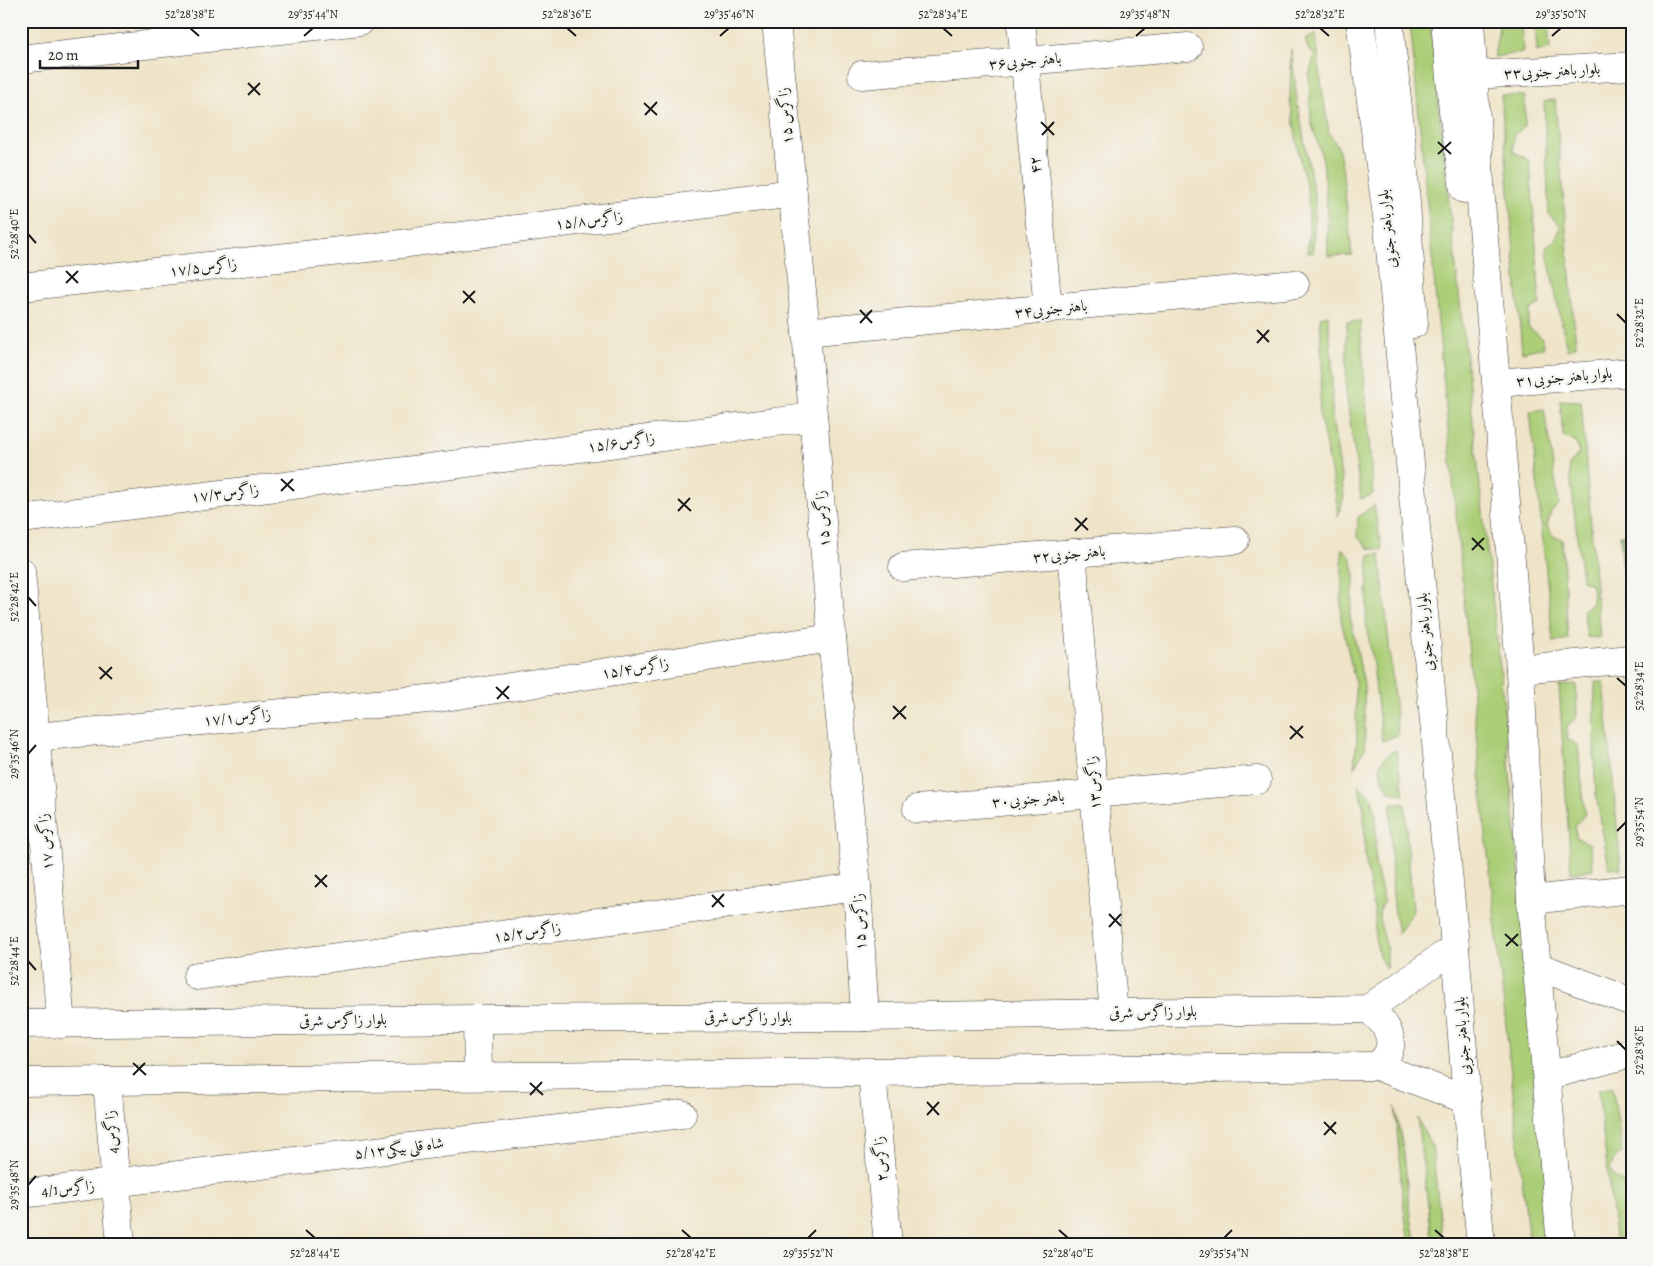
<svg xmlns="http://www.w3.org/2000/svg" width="1653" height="1266" viewBox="0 0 1653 1266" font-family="Alegreya,Amiri,serif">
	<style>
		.green { fill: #abce77; stroke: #64754a }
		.forest { fill: #88b168; stroke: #526642 }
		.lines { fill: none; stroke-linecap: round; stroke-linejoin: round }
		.street-casing { stroke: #3c3a36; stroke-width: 29 }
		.secondary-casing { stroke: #3c3a36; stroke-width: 29 }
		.primary-casing { stroke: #3c3a36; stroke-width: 29 }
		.street { stroke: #fff; stroke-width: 28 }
		.secondary { stroke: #fff; stroke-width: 28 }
		.primary { stroke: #fff; stroke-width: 28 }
		.ticks { fill: none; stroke: #1c1c1c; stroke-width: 2 }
		.labels { text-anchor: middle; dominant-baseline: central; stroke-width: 5; stroke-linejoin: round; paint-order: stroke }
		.street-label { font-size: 15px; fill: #1c1c1c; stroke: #f6f6f2 }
		.neatline { fill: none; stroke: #1c1c1c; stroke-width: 2 }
		.ticks-label { font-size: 12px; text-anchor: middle; fill: #1c1c1c }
	</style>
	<rect width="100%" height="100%" fill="#f6f6f2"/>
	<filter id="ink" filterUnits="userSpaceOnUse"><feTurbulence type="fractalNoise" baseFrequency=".02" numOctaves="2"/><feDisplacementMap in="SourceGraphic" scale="10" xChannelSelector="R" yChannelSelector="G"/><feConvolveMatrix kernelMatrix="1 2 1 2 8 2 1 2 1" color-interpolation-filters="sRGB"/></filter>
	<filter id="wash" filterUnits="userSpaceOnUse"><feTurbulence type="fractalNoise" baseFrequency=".0096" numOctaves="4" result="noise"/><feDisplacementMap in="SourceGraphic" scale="20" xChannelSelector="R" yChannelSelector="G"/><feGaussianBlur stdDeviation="1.12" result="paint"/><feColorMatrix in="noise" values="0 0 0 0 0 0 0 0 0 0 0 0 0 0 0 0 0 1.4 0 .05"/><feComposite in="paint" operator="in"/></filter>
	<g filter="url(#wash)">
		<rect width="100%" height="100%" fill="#efe4c8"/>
		<!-- green -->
		<g class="green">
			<polygon points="1410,21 1430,21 1447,184 1501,677 1554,1245 1529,1245 1484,816"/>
			<polygon points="1500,21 1521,21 1523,52 1494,57"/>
			<polygon points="1535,21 1548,21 1550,49 1537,52"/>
			<polygon points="1316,34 1321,82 1329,133 1338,147 1342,165 1352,255 1328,256 1327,207 1323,160 1311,122 1309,75 1315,54 1309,51 1305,40"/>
			<polygon points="1291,49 1297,100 1315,200 1313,253 1307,252 1309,234 1308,193 1300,160 1290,100"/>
			<polygon points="1501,95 1525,96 1525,126 1514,135 1513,151 1530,161 1540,304 1530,310 1528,327 1542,338 1544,347 1522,352"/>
			<polygon points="1555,99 1576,346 1567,350 1546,247 1555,241 1561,227 1549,214 1544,102"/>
			<polygon points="1328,315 1332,363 1332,417 1344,496 1338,517 1335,491 1319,413 1322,370 1320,317"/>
			<polygon points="1360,321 1373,494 1361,499 1346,392 1347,322"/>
			<polygon points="1560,400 1581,401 1600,638 1587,637 1583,609 1591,605 1593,594 1591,584 1582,580 1569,465 1579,453 1576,443 1563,436"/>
			<polygon points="1544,409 1559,504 1551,512 1547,525 1553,536 1562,539 1568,639 1553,642 1530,411"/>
			<polygon points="1374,505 1382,550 1368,548 1357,536 1358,517"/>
			<polygon points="1342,548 1351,558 1355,576 1350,616 1364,685 1365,748 1354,768 1357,737 1355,682 1341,619"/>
			<polygon points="1380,554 1398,735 1382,741 1373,665 1366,621 1369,555"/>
			<polygon points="1595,682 1604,682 1621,869 1609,868 1596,794 1594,761"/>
			<polygon points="1576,684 1577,717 1567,726 1567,739 1578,745 1585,814 1574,827 1577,838 1590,844 1593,869 1571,873 1559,686"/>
			<polygon points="1396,750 1404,794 1389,791 1381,776 1380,764 1389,754"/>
			<path d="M1358,784L1372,799L1376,818L1375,863L1384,901C1373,915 1384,931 1386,946C1388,954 1387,963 1386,970L1379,956L1375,937V916L1365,857L1364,809Z"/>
			<path d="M1391,804H1405L1407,839L1413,911L1398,934C1390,891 1391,847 1391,804Z"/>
			<polygon points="1612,1087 1623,1152 1614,1158 1610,1169 1615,1178 1625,1183 1626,1245 1616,1245 1598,1090"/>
			<polygon points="1395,1106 1404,1153 1409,1206 1416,1245 1409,1245 1402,1193"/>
			<polygon points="1417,1118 1432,1146 1443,1245 1433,1245"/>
		</g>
		<!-- forest -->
		<polygon class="forest" points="1632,534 1632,603 1625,604 1620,535"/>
	</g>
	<g filter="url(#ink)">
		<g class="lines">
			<defs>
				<g id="street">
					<polyline points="776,21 806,332 832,638 857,887 865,1017"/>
					<polyline points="1021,21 1048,309"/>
					<polyline points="21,59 360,21"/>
					<polyline points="862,75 1188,47"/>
					<polyline points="1473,75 1632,66"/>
					<polyline points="21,287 385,246 793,193"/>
					<polyline points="806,332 1295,284"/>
					<polyline points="1497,383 1632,372"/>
					<polyline points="21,519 429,468 813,417"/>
					<polyline points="1072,553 1114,1013"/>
					<polyline points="903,567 1235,540"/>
					<polyline points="1520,669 1632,659"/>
					<polyline points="36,737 438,698 832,638"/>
					<polyline points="917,809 1257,780"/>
					<polyline points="1531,900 1632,889"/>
					<polyline points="197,976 857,887"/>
					<polyline points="21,1194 682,1114"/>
				</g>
				<g id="secondary">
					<polyline points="21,571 61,1024"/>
					<polyline points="1537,966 1632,1002"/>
					<path d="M1368,1009C1389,1024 1402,1048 1376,1066"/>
					<polyline points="477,1019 478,1076"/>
					<polyline points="21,1024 477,1019 865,1017 1368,1009 1455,947"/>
					<polyline points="872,1073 888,1245"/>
					<polyline points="1547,1076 1632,1053"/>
					<polyline points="107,1081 121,1245"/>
					<polyline points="21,1082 1376,1066 1467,1100"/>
				</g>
				<g id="primary">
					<polyline points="1360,21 1387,216 1455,947 1467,1100 1481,1245"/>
					<polyline points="1389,21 1403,157 1414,324"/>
					<polyline points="1445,21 1453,111 1464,189"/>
					<polyline points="1470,21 1482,215 1520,669 1531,900 1561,1245"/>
				</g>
			</defs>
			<!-- street casing -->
			<use href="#street" class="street-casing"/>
			<!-- secondary casing -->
			<use href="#secondary" class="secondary-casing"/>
			<!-- primary casing -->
			<use href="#primary" class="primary-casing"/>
			<!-- street -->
			<use href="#street" class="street"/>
			<!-- secondary -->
			<use href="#secondary" class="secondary"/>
			<!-- primary -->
			<use href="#primary" class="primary"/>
		</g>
	</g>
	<!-- ticks -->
	<path class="ticks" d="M190,28L199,36M567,28L576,36M943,28L952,36M1320,28L1329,36M304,36L313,28M720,36L729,28M1136,36L1145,28M1552,36L1561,28M248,83L260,95M248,95L260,83M644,103L657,115M645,115L657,102M1041,122L1054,135M1042,135L1054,122M1438,142L1451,154M1438,154L1451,142M28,234L36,243M66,271L78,283M66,283L78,271M463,291L475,303M463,303L475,291M860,310L872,323M1617,314L1626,323M860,323L872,310M1257,330L1269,342M1257,343L1269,330M281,479L294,491M281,491L293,479M678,499L691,511M678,511L690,498M1075,518L1088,530M1075,531L1087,518M1472,538L1484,550M1472,550L1484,538M28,597L36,606M99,667L112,679M1617,678L1626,686M100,679L112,667M496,687L509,699M497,699L509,686M893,706L906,719M893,719L906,706M1290,726L1303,738M1290,739L1303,726M28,754L36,745M1617,831L1626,822M315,875L327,887M315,887L327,875M712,895L724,907M712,907L724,894M1109,914L1121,926M1109,927L1121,914M1505,934L1518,946M1506,946L1518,934M28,961L36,970M1617,1041L1626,1050M133,1063L146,1075M133,1075L145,1063M530,1083L543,1095M530,1095L542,1082M927,1102L939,1115M927,1115L939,1102M1324,1122L1336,1134M1324,1135L1336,1122M28,1185L36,1176M306,1230L315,1238M682,1230L691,1238M1059,1230L1068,1238M1435,1230L1444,1238M808,1238L816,1230M1224,1238L1232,1230"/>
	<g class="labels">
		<!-- street labels -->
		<g class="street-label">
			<text transform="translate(1025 61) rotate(-5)">باهنر جنوبی۳۶</text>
			<text transform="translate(1552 71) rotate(-3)">بلوار باهنر جنوبی۳۳</text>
			<text transform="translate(785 116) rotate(-95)">زاگرس ۱۵</text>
			<text transform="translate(1035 165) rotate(-95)">۴۲</text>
			<text transform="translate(589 220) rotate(-7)">زاگرس۱۵/۸</text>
			<text transform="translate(1387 229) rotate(-96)">بلوار باهنر جنوبی</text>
			<text transform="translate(203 267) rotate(-7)">زاگرس۱۷/۵</text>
			<text transform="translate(1051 309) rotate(-6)">باهنر جنوبی۳۴</text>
			<text transform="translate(1564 377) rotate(-5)">بلوار باهنر جنوبی۳۱</text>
			<text transform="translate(621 442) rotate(-8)">زاگرس۱۵/۶</text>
			<text transform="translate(225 493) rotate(-7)">زاگرس۱۷/۳</text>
			<text transform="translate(822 519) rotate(-95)">زاگرس ۱۵</text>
			<text transform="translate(1069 554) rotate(-5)">باهنر جنوبی۳۲</text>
			<text transform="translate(1425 632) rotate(-95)">بلوار باهنر جنوبی</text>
			<text transform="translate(635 668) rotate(-9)">زاگرس۱۵/۴</text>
			<text transform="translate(237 717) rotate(-6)">زاگرس۱۷/۱</text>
			<text transform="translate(1093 783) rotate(-95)">زاگرس۱۳</text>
			<text transform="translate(1028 799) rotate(-5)">باهنر جنوبی۳۰</text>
			<text transform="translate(45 842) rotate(-95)">زاگرس ۱۷</text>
			<text transform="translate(859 922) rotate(-93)">زاگرس ۱۵</text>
			<text transform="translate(527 932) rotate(-8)">زاگرس۱۵/۲</text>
			<text transform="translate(1153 1012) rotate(-1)">بلوار زاگرس شرقی</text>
			<text x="748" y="1017">بلوار زاگرس شرقی</text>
			<text transform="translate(343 1020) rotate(-1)">بلوار زاگرس شرقی</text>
			<text transform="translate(1462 1036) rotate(-94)">بلوار باهنر جنوبی</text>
			<text transform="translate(111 1132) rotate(-95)">4زاگرس</text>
			<text transform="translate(399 1148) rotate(-7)">شاه قلی بیگی۵/۱۳</text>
			<text transform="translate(880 1159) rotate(-95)">زاگرس۲</text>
			<text transform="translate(68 1188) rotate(-7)">4/1زاگرس</text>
		</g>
	</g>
	<!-- margin -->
	<rect width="1653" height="1266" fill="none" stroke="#f6f6f2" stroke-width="55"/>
	<!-- scale -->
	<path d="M40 60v8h98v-8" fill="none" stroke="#1c1c1c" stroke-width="2.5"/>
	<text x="48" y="60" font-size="15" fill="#1c1c1c" stroke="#f6f6f2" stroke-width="4" paint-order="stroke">20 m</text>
	<rect x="28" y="28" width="1598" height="1210" class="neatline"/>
	<g class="ticks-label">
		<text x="190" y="18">52°28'38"E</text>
		<text x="313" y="18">29°35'44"N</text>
		<text x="567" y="18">52°28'36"E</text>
		<text x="729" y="18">29°35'46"N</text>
		<text x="943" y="18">52°28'34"E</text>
		<text x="1145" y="18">29°35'48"N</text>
		<text x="1320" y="18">52°28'32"E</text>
		<text x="1561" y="18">29°35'50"N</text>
		<text transform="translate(14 234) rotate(-90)" y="4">52°28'40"E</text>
		<text transform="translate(1639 323) rotate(-90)" y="4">52°28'32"E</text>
		<text transform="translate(14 597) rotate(-90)" y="4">52°28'42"E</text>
		<text transform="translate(1639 686) rotate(-90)" y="4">52°28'34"E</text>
		<text transform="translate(14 754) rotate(-90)" y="4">29°35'46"N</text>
		<text transform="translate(1639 822) rotate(-90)" y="4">29°35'54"N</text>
		<text transform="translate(14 961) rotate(-90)" y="4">52°28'44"E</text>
		<text transform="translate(1639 1050) rotate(-90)" y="4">52°28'36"E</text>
		<text transform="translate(14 1185) rotate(-90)" y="4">29°35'48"N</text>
		<text x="315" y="1257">52°28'44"E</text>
		<text x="691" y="1257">52°28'42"E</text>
		<text x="808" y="1257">29°35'52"N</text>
		<text x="1068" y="1257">52°28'40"E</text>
		<text x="1224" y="1257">29°35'54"N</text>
		<text x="1444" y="1257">52°28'38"E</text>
	</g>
</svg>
